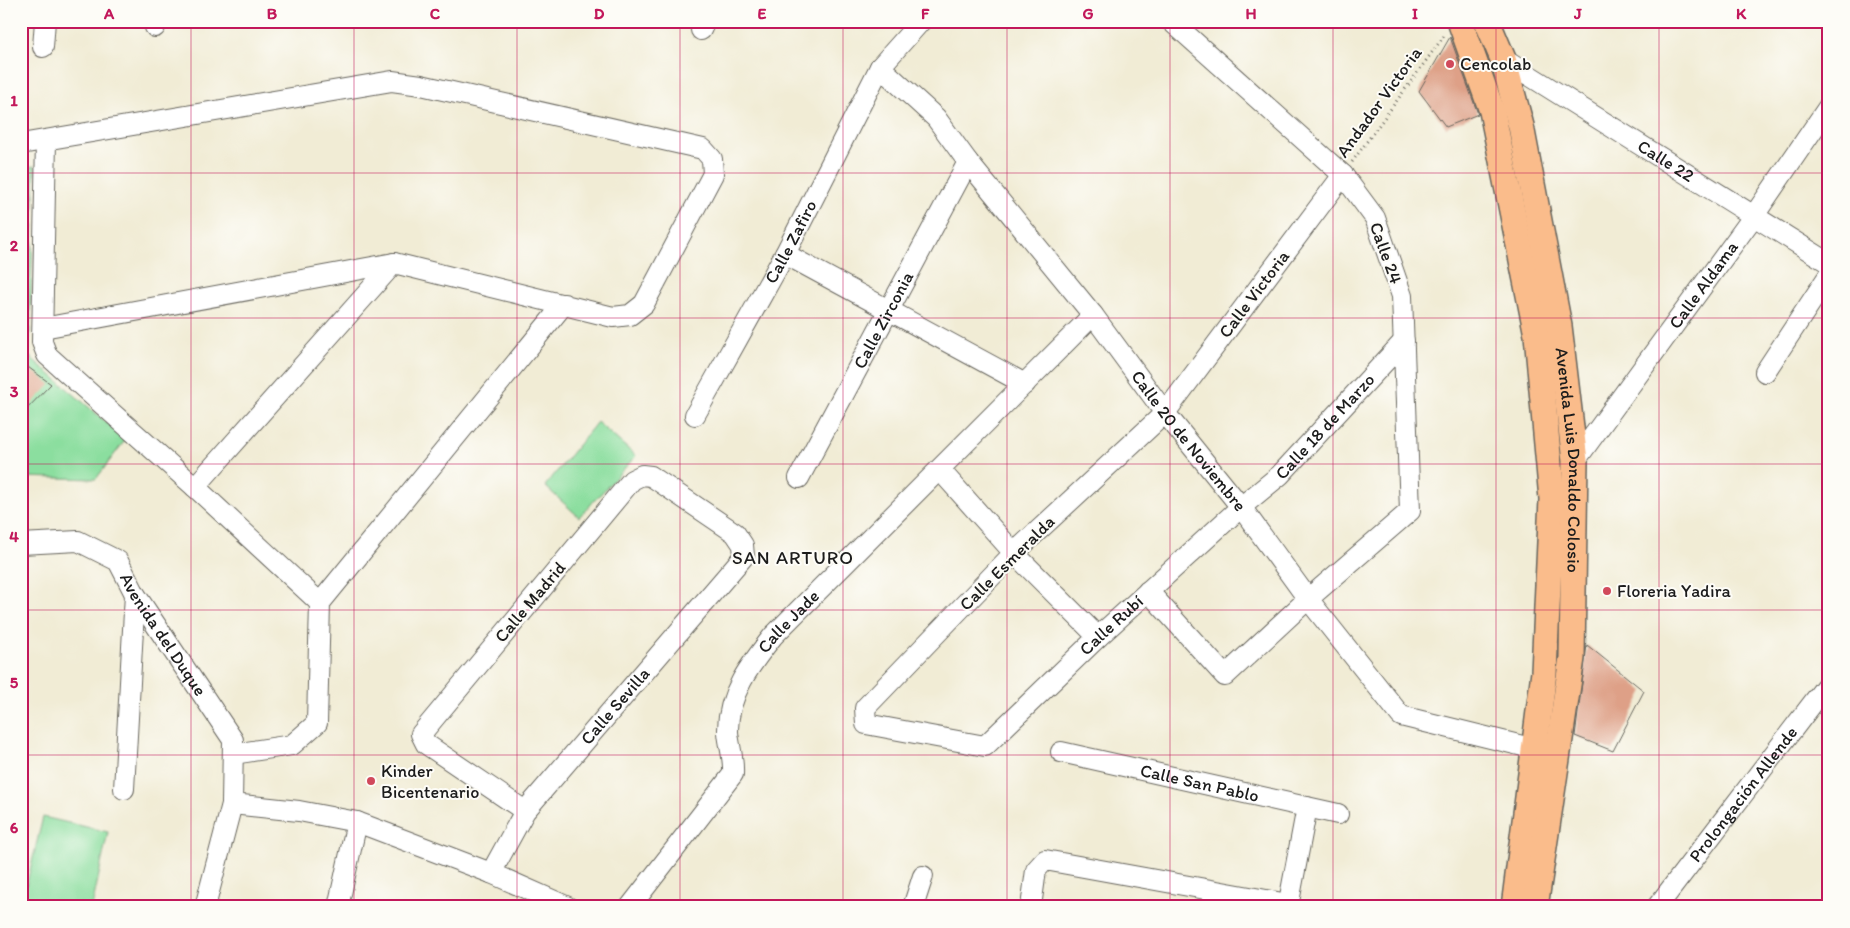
<svg xmlns="http://www.w3.org/2000/svg" width="1850" height="928" viewBox="0 0 1850 928" font-family="Itim,sans-serif">
	<style>
		.green { fill: #8bde9f; stroke: #547d5e }
		.building { fill: #dea087 }
		.lines { fill: none; stroke-linecap: round; stroke-linejoin: round }
		.minor-casing { stroke: #67655d; stroke-width: 22 }
		.major-casing { stroke: #67655d; stroke-width: 28 }
		.path { stroke: #67655d; stroke-width: 3; stroke-dasharray: 1 4; stroke-linecap: butt }
		.minor { stroke: #fff; stroke-width: 20 }
		.major { stroke: #fabc8b; stroke-width: 25 }
		.grid { fill: none; stroke: #c2185b; stroke-width: 1; stroke-opacity: 0.55 }
		.poi-dot { fill: #d1495b; stroke: #fdfcf7; stroke-width: 2 }
		.labels { text-anchor: middle; dominant-baseline: central; stroke-width: 4; stroke-linejoin: round; paint-order: stroke }
		.poi-label { font-size: 18px; fill: #1c1c1c; stroke: #fdfcf7; text-anchor: start }
		.street-label { font-size: 18px; fill: #1c1c1c; stroke: #fdfcf7 }
		.neighbourhood-label { font-size: 19px; letter-spacing: 1px; fill: #1c1c1c; stroke: #fdfcf7 }
		.neatline { fill: none; stroke: #c2185b; stroke-width: 2 }
		.grid-label { font-size: 16px; text-anchor: middle; font-weight: bold; fill: #c2185b }
	</style>
	<rect width="100%" height="100%" fill="#fdfcf7"/>
	<filter id="ink" filterUnits="userSpaceOnUse"><feTurbulence type="fractalNoise" baseFrequency=".02" numOctaves="2"/><feDisplacementMap in="SourceGraphic" scale="10" xChannelSelector="R" yChannelSelector="G"/><feConvolveMatrix kernelMatrix="1 2 1 2 8 2 1 2 1" color-interpolation-filters="sRGB"/></filter>
	<filter id="wash" filterUnits="userSpaceOnUse"><feTurbulence type="fractalNoise" baseFrequency=".0096" numOctaves="4" result="noise"/><feDisplacementMap in="SourceGraphic" scale="20" xChannelSelector="R" yChannelSelector="G"/><feGaussianBlur stdDeviation="1.12" result="paint"/><feColorMatrix in="noise" values="0 0 0 0 0 0 0 0 0 0 0 0 0 0 0 0 0 1.4 0 .05"/><feComposite in="paint" operator="in"/></filter>
	<g filter="url(#wash)">
		<rect width="100%" height="100%" fill="#f1ecd5"/>
		<!-- green -->
		<g class="green">
			<polygon points="35,166 29,356 126,439 96,479 21,477 21,168"/>
			<polygon points="597,422 636,456 579,517 545,486"/>
			<polygon points="43,817 108,832 92,907 21,907"/>
		</g>
		<g id="blocks">
			<!-- building -->
			<g class="building">
				<polygon points="1450,37 1478,114 1446,127 1419,91"/>
				<polygon points="21,362 51,384 21,415"/>
				<polygon points="1587,645 1644,691 1613,751 1575,736"/>
			</g>
		</g>
	</g>
	<g filter="url(#ink)">
		<use href="#blocks" fill-opacity="0" stroke="#67655d" stroke-width="1"/>
		<g class="lines">
			<defs>
				<g id="minor">
					<polyline points="155,27 155,21"/>
					<polyline points="701,30 705,21"/>
					<polyline points="43,47 45,21"/>
					<path id="s1" d="M1503,59L1829,263"/>
					<path id="s2" d="M880,67L936,118L968,162L1093,315L1165,413L1241,507L1308,599L1401,716L1535,749"/>
					<polyline points="46,140 42,342 47,355 195,487 320,603"/>
					<polyline points="21,144 392,81 421,85 703,149 712,159 713,174 644,304 630,315 613,317 394,263 43,328"/>
					<path id="s3" d="M1343,175L1165,413L1014,553L865,708L866,724L985,746L1098,637L1241,507L1280,475L1404,341"/>
					<polyline points="785,254 1025,384"/>
					<polyline points="1765,372 1829,275"/>
					<path id="s4" d="M695,415L785,254L880,67L921,21"/>
					<path id="s5" d="M1575,461L1753,217L1829,106"/>
					<polyline points="940,470 1014,553 1098,637"/>
					<path id="s6" d="M799,478L968,162"/>
					<polyline points="195,487 394,263"/>
					<path id="s7" d="M21,544L78,541L118,561L135,594L233,740L232,804L205,907"/>
					<polyline points="1148,591 1225,676 1308,599 1410,511 1402,296 1375,218 1343,175 1171,21"/>
					<path id="s8" d="M1061,752L1338,814"/>
					<polyline points="233,754 292,745 317,723 320,603 564,304"/>
					<polyline points="124,789 135,594"/>
					<polyline points="232,804 299,811 357,822 491,873 568,907"/>
					<path id="s9" d="M491,873L525,811L744,556L743,545L735,533L651,476L642,475L632,480L421,734L426,744L525,811"/>
					<polyline points="338,907 357,822"/>
					<path id="s10" d="M630,907L733,774C734,757 729,746 728,732C727,694 751,664 773,636L1093,315"/>
					<polyline points="913,907 923,876"/>
					<polyline points="1031,907 1036,870 1045,860 1288,904"/>
					<polyline points="1288,907 1307,807"/>
					<path id="s11" d="M1657,907L1829,682"/>
				</g>
				<g id="major">
					<polyline points="1460,21 1492,111 1537,335 1552,499 1544,672 1514,907"/>
					<path id="s12" d="M1487,21L1503,59L1521,126L1559,326L1575,461L1572,658L1535,907"/>
				</g>
			</defs>
			<!-- minor casing -->
			<use href="#minor" class="minor-casing"/>
			<!-- major casing -->
			<use href="#major" class="major-casing"/>
			<!-- path -->
			<polyline class="path" points="1352,162 1444,36"/>
			<!-- minor -->
			<use href="#minor" class="minor"/>
			<!-- major -->
			<use href="#major" class="major"/>
		</g>
	</g>
	<!-- grid -->
	<path class="grid" d="M191,21V907M354,21V907M517,21V907M680,21V907M843,21V907M1007,21V907M1170,21V907M1333,21V907M1496,21V907M1659,21V907M21,173H1829M21,318H1829M21,464H1829M21,610H1829M21,755H1829"/>
	<!-- markers -->
	<g class="poi-dot">
		<circle cx="1450" cy="64" r="5"/>
		<circle cx="1607" cy="591" r="5"/>
		<circle cx="371" cy="781" r="5"/>
	</g>
	<g class="labels">
		<!-- poi labels -->
		<g class="poi-label">
			<text x="1460" y="64">Cencolab</text>
			<text x="1617" y="591">Floreria Yadira</text>
			<text x="381" y="771">Kinder<tspan x="381" dy="21">Bicentenario</tspan></text>
		</g>
		<!-- street labels -->
		<g class="street-label">
			<text transform="translate(1379 102) rotate(-54)">Andador Victoria</text>
			<text stroke="none"><textPath href="#s1" startOffset="192">Calle 22</textPath></text>
			<text stroke="none"><textPath href="#s4" startOffset="198">Calle Zafiro</textPath></text>
			<text transform="translate(1386 253) rotate(70)">Calle 24</text>
			<text stroke="none"><textPath href="#s5" startOffset="218">Calle Aldama</textPath></text>
			<text transform="translate(1254 294) rotate(-53)">Calle Victoria</text>
			<text stroke="none"><textPath href="#s6" startOffset="179">Calle Zirconia</textPath></text>
			<text stroke="none"><textPath href="#s3" startOffset="1322">Calle 18 de Marzo</textPath></text>
			<text stroke="none"><textPath href="#s2" startOffset="486">Calle 20 de Noviembre</textPath></text>
			<text stroke="none"><textPath href="#s12" startOffset="449">Avenida Luis Donaldo Colosio</textPath></text>
			<text transform="translate(1007 563) rotate(-45)">Calle Esmeralda</text>
			<text transform="translate(530 602) rotate(-50)">Calle Madrid</text>
			<text stroke="none"><textPath href="#s10" startOffset="340">Calle Jade</textPath></text>
			<text stroke="none"><textPath href="#s3" startOffset="1030">Calle Rubí</textPath></text>
			<text stroke="none"><textPath href="#s7" startOffset="188">Avenida del Duque</textPath></text>
			<text stroke="none"><textPath href="#s9" startOffset="209">Calle Sevilla</textPath></text>
			<text stroke="none"><textPath href="#s8" startOffset="142">Calle San Pablo</textPath></text>
			<text stroke="none"><textPath href="#s11" startOffset="142">Prolongación Allende</textPath></text>
		</g>
		<!-- neighbourhood labels -->
		<g class="neighbourhood-label">
			<text x="793" y="557">SAN ARTURO</text>
		</g>
	</g>
	<!-- margin -->
	<rect width="1850" height="928" fill="none" stroke="#fdfcf7" stroke-width="55"/>
	<rect x="28" y="28" width="1794" height="872" class="neatline"/>
	<g class="grid-label">
		<text x="109" y="19">A</text>
		<text x="272" y="19">B</text>
		<text x="435" y="19">C</text>
		<text x="599" y="19">D</text>
		<text x="762" y="19">E</text>
		<text x="925" y="19">F</text>
		<text x="1088" y="19">G</text>
		<text x="1251" y="19">H</text>
		<text x="1415" y="19">I</text>
		<text x="1578" y="19">J</text>
		<text x="1741" y="19">K</text>
		<text x="14" y="106">1</text>
		<text x="14" y="251">2</text>
		<text x="14" y="397">3</text>
		<text x="14" y="542">4</text>
		<text x="14" y="688">5</text>
		<text x="14" y="833">6</text>
	</g>
</svg>
